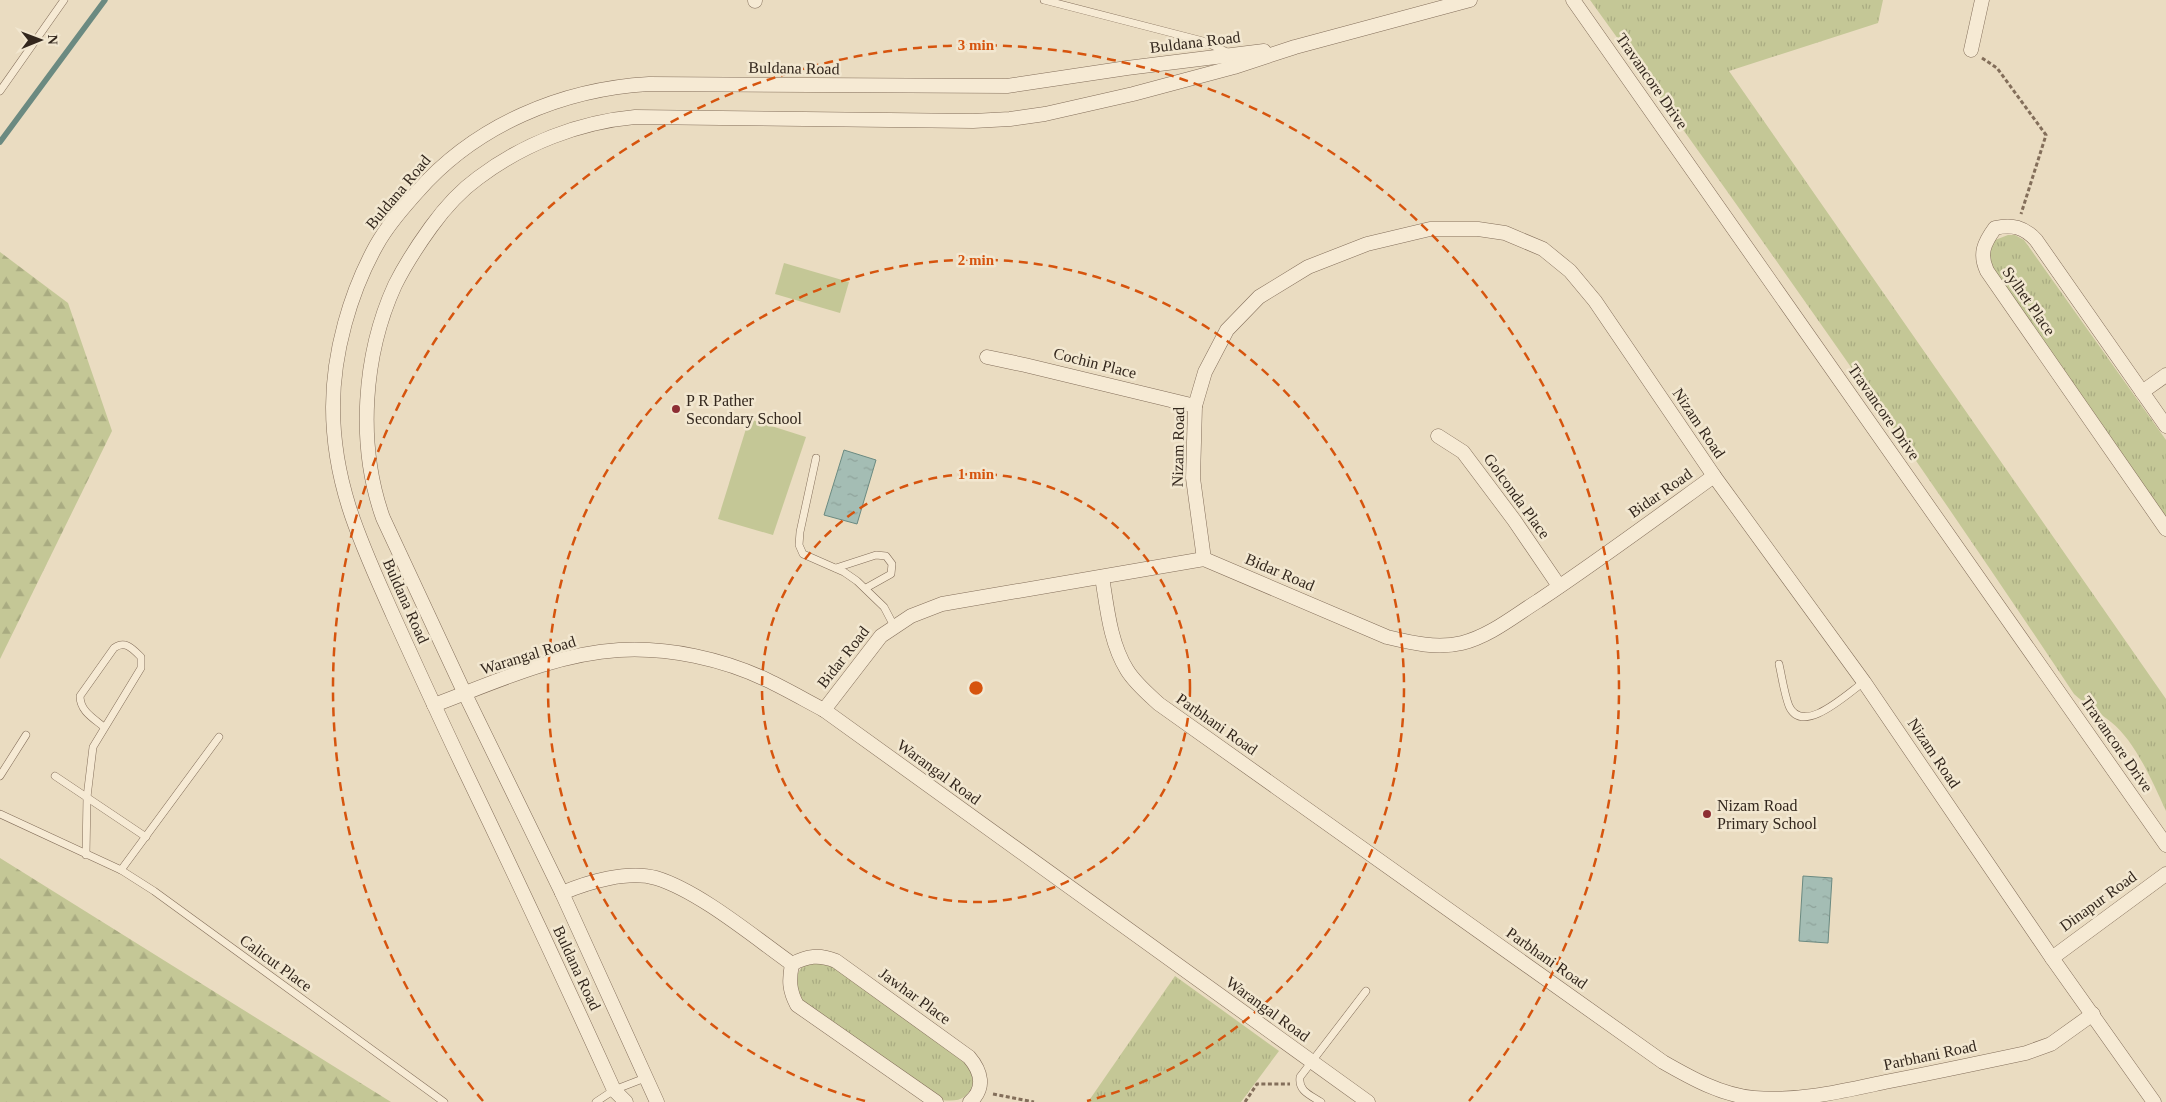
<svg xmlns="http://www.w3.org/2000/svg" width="2166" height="1102" viewBox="0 0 2166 1102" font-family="Georgia,serif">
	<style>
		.grass { fill: url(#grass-tufts) }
		.forest { fill: url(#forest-firs) }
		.garden { fill: #c4c796 }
		.water { fill: url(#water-ripples); stroke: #6b8a81 }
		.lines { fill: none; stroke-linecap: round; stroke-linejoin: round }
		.stream { stroke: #6b8a81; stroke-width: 5.5 }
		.lane-casing { stroke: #836e5a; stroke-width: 8 }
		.street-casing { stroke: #836e5a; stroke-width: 15 }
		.path { stroke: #836e5a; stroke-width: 3; stroke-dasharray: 4 2.5; stroke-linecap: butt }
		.lane { stroke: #f6ead4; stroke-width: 7 }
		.street { stroke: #f6ead4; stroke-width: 14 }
		.ring { fill: none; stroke: #d6540e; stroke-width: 2.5; stroke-dasharray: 9 6 }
		.poi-dot { fill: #8d2e34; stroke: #f2e7d0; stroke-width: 2 }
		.labels { text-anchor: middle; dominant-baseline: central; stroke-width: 5; stroke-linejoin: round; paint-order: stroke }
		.street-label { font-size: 16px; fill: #33271d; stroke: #f2e7d0 }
		.poi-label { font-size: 16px; fill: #33271d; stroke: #f2e7d0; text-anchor: start }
		.centre { fill: #d6540e; stroke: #f2e7d0; stroke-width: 2.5 }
		.ring-label { font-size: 15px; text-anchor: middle; font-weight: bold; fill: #d6540e; stroke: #f2e7d0; stroke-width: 5; stroke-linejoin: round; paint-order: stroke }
	</style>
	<defs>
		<pattern id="grass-tufts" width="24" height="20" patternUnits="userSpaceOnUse" patternTransform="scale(1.25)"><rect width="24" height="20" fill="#c4c796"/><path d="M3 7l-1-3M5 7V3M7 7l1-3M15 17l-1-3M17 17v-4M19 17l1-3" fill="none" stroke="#a9ab81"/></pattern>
		<pattern id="forest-firs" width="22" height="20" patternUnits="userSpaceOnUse" patternTransform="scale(1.25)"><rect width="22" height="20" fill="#c4c796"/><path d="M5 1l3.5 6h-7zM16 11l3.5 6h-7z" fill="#a9ab81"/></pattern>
		<pattern id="water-ripples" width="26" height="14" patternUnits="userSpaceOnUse" patternTransform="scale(1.25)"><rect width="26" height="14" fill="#a4bdb4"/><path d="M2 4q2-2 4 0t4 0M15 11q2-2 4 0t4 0" fill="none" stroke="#8ea29a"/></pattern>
	</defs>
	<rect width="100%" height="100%" fill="#eadcc1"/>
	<!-- grass -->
	<g class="grass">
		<path d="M1590,0H1883L1878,23L1729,71L2166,699V811C2153,783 2136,742 2111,722C2099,712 2086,705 2074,694C1918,459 1755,229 1590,0Z"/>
		<path d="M2008,235H2015L2024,240L2166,440V518L1993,270C1988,257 1989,252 1995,240Z"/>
		<path d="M825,961L954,1051L972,1068L975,1084C965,1099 961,1102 941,1100L802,1001C795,989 792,970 809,963C813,961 820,961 825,961Z"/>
		<polygon points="1175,976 1279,1051 1241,1102 1088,1102"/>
	</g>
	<!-- forest -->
	<g class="forest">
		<polygon points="0,252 68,303 112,431 0,659"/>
		<polygon points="0,858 391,1102 0,1102"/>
	</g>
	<!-- garden -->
	<g class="garden">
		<polygon points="784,263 849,282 840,313 775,294"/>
		<polygon points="749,419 806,437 773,535 718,519"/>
	</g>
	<!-- water -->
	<g class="water">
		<polygon points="844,450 876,460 857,524 824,515"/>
		<polygon points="1803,876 1832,878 1828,943 1799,941"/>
	</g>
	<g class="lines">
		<!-- stream -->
		<polyline class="stream" points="0,142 105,0"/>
		<defs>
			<g id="lane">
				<polyline points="1044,0 1203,41 1229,53"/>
				<polyline points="0,91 64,0"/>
				<polyline points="816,458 800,532 799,545 803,554 844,572 857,581 884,607 894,626"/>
				<polyline points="836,568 876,555 886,556 892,564 891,574 866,588"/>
				<path d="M1779,664C1782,677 1784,693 1789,706C1803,737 1849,692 1864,682"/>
				<polyline points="0,776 26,735"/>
				<polyline points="55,776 146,837"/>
				<polyline points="0,814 121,870 154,891 444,1102"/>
				<path d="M86,855L87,797L93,747L141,668V657C132,648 125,640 114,648L80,696C80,711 93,718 104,727"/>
				<polyline points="121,870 219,737"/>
				<polyline points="596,1102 614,1090 645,1078"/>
				<path d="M1321,1102C1310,1095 1298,1091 1300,1077L1366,991"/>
			</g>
			<g id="street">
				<polyline points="1573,0 2166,845"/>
				<polyline points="755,1 755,0"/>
				<polyline points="1971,50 1982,0"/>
				<polyline points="987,357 1025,365 1195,406"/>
				<polyline points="2142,392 2166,375"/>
				<path d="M2166,426L2036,240C2024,227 2012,224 1995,228C1984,243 1979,254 1987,271L2166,529"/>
				<polyline points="1438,436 1463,452 1514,520 1559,586"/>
				<polyline points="1204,559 1193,478 1195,406 1205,372 1227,330 1259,297 1308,267 1367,244 1430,229 1478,229 1505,233 1543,249 1570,271 1595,301 1714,476 1864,682 2052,958 2154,1102"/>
				<path d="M1102,577C1107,607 1110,643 1127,670C1135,683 1147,693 1159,704L1663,1062C1691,1078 1721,1095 1754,1098C1798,1102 1843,1091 1885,1082C1932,1073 1979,1063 2026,1053L2051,1044L2093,1014"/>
				<path d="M434,705C493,683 554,654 619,650C668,647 723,659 767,680C786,689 805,700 824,710L1368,1102"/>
				<path d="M824,710L881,636L911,616L942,604L1204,559L1387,637C1412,643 1437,649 1462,643C1490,636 1514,616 1538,601C1598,561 1656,518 1714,476"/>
				<path d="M562,893C588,882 628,870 656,878C699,891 754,937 792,964"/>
				<polyline points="2052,958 2166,874"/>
				<path d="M792,964C807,956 819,954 836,961L969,1057C981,1071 986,1088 970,1102"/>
				<path d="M792,964C789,980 789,990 797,1005L936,1102"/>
				<path d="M626,1102L614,1090C566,984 517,879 466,773C441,721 417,668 393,615C362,545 333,486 333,407C333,353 350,293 376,246C387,226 403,208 418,191C476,125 562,89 649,84L1007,86L1127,68L1264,51"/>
				<path d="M657,1102L562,893L465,694L383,518C357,445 363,355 395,285C405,265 418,245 431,227C444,209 460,191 478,178C523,144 579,122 635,117L973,121L1010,119L1045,114L1133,94L1234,67L1295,47L1470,0"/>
			</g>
		</defs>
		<!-- lane casing -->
		<use href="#lane" class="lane-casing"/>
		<!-- street casing -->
		<use href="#street" class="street-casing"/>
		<!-- path -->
		<g class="path">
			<polyline points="1982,58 1997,68 2046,135 2021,214"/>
			<polyline points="993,1094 1034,1102"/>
			<polyline points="1245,1102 1257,1084 1290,1084"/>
		</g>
		<!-- lane -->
		<use href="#lane" class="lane"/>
		<!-- street -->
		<use href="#street" class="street"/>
	</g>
	<!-- distance rings -->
	<g class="ring">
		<circle cx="976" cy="688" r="214"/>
		<path d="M865 1101A428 428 0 1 1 1087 1101"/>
		<path d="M483 1101A643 643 0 1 1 1469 1101"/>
	</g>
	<!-- markers -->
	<g class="poi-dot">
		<circle cx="676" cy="409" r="5"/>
		<circle cx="1707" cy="814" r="5"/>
	</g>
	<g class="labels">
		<!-- street labels -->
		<g class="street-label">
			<text transform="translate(1195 42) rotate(-7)">Buldana Road</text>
			<text transform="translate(794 68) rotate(1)">Buldana Road</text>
			<text transform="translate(1652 81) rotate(55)">Travancore Drive</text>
			<text transform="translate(398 192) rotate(-50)">Buldana Road</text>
			<text transform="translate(2029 301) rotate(55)">Sylhet Place</text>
			<text transform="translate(1095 363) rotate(14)">Cochin Place</text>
			<text transform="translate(1884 412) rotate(55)">Travancore Drive</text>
			<text transform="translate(1699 423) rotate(56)">Nizam Road</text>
			<text transform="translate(1178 447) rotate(-89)">Nizam Road</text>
			<text transform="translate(1660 493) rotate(-35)">Bidar Road</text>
			<text transform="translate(1517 496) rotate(54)">Golconda Place</text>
			<text transform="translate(1280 572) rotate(23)">Bidar Road</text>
			<text transform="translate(406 601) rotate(66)">Buldana Road</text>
			<text transform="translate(528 655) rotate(-17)">Warangal Road</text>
			<text transform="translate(843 657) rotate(-52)">Bidar Road</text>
			<text transform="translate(1217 724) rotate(35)">Parbhani Road</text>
			<text transform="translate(2117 744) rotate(55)">Travancore Drive</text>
			<text transform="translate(1934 753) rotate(56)">Nizam Road</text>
			<text transform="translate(939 772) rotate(36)">Warangal Road</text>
			<text transform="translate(2098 901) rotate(-36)">Dinapur Road</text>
			<text transform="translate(1547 958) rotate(35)">Parbhani Road</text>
			<text transform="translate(276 963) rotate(36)">Calicut Place</text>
			<text transform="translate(577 968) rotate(65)">Buldana Road</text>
			<text transform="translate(915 996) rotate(36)">Jawhar Place</text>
			<text transform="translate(1268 1009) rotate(36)">Warangal Road</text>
			<text transform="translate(1930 1055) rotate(-12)">Parbhani Road</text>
		</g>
		<!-- poi labels -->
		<g class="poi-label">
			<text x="686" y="400">P R Pather<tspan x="686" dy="18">Secondary School</tspan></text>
			<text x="1717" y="805">Nizam Road<tspan x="1717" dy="18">Primary School</tspan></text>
		</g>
	</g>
	<circle cx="976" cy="688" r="8" class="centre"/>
	<g class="ring-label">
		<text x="976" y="50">3 min</text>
		<text x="976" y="265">2 min</text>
		<text x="976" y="479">1 min</text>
	</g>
	<!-- north arrow -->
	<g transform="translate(40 40) rotate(89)" stroke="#f2e7d0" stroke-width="4" paint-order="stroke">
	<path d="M0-4L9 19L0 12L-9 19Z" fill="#33271d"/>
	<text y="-8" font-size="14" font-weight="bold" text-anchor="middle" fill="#33271d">N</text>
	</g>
</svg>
